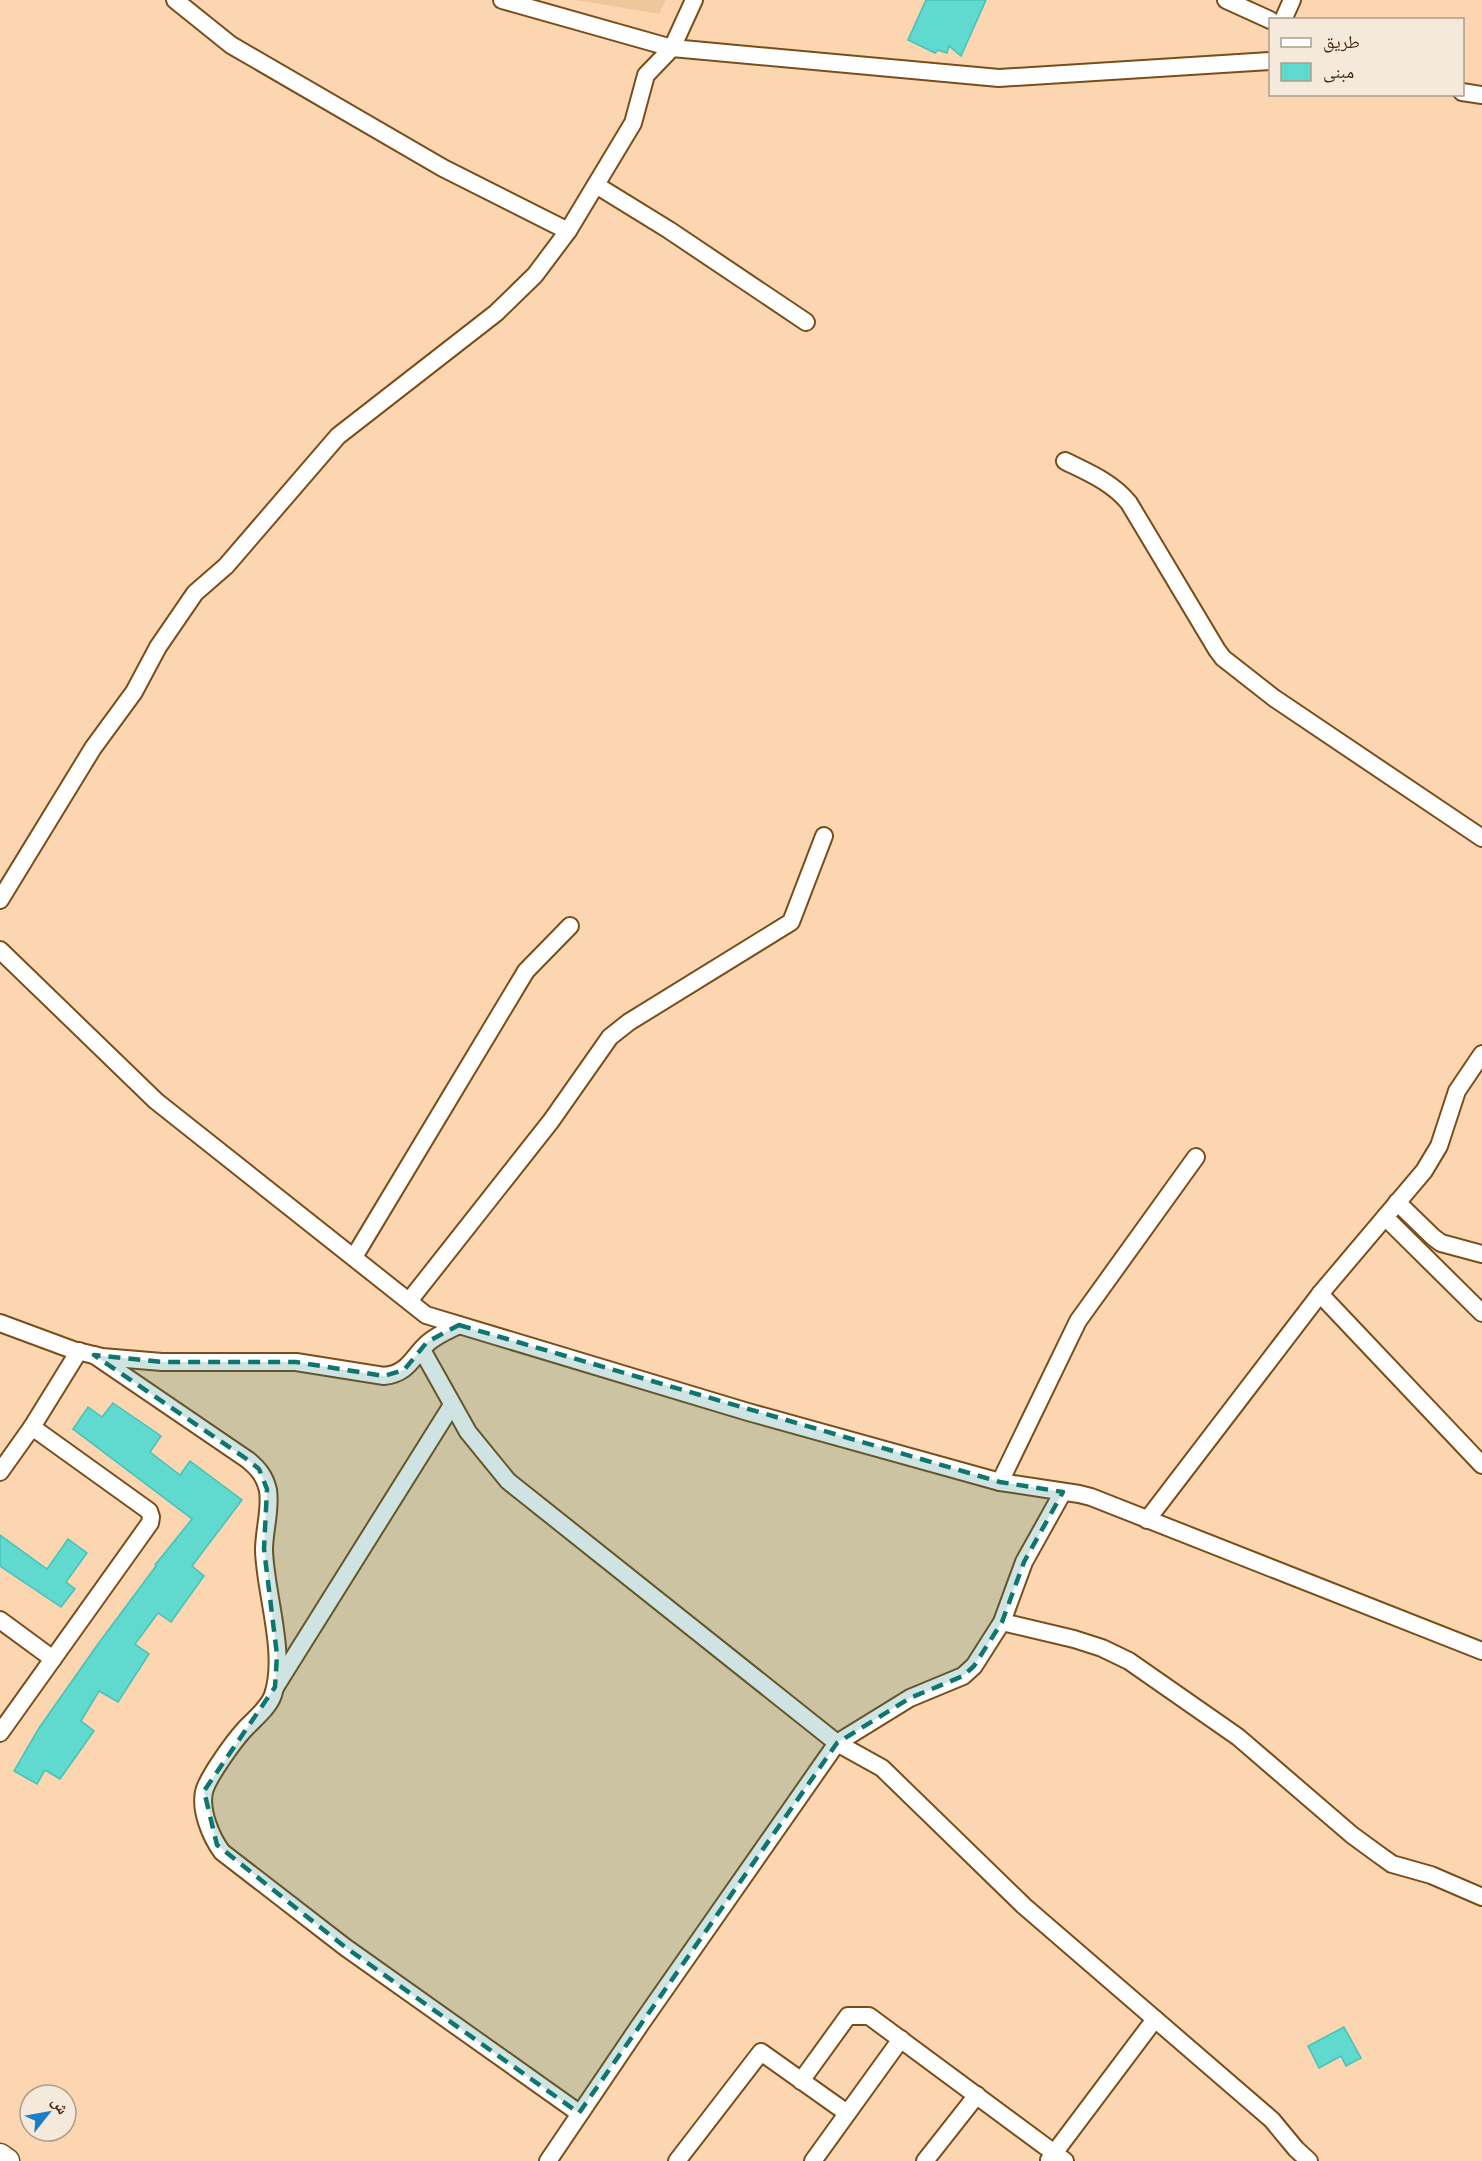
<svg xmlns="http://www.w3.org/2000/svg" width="1482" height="2161" viewBox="0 0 1482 2161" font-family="'Noto Serif','Noto Naskh Arabic',serif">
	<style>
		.built { fill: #eec79d }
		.building { fill: #60d9cf; stroke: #46c2b8; stroke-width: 1.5 }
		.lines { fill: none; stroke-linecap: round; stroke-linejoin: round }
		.minor-casing { stroke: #794e1a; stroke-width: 20 }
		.secondary-casing { stroke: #794e1a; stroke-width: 27 }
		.minor { stroke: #fff; stroke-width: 16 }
		.secondary { stroke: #fff; stroke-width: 24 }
		.marked { fill: #0f766e; fill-opacity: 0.2; stroke: #0f766e; stroke-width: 4.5; stroke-dasharray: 12 8; stroke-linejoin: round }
	</style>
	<rect width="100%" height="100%" fill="#fcd6b0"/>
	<!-- built -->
	<polygon class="built" points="575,0 666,0 659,14"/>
	<!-- building -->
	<g class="building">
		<polygon points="926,0 986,0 961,56 949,46 947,53 938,50 935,53 908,40"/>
		<polygon points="113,1403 161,1436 150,1452 180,1475 190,1461 242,1500 192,1566 204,1576 171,1622 158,1613 135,1644 149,1654 118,1702 99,1691 81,1721 94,1731 60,1779 45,1770 37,1784 14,1771 39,1728 98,1644 156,1566 155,1565 192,1519 73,1429 88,1407 102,1417"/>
		<polygon points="0,1535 47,1569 68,1539 87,1553 66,1582 75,1589 61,1607 0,1566"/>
		<polygon points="1344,2027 1361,2058 1346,2066 1341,2056 1319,2068 1308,2046"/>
	</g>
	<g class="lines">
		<defs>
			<g id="minor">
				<polyline points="175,0 231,45 443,168 568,231"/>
				<polyline points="502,0 672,48 999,78 1270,61"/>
				<polyline points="1226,0 1270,20"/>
				<polyline points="1283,20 1292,0"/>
				<polyline points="1462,92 1482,95"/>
				<polyline points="596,185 669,230 806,322"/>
				<path d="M1065,461C1089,473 1112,482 1129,503L1217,650L1223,658L1274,698L1482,838"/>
				<polyline points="0,900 93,748 134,692 158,647 195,593 226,566 338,436 496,313 535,275 568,231 633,123 646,75 672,48 694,0"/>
				<polyline points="0,950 156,1101 426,1315 748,1412 1000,1482 1079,1494 1091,1497 1482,1651"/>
				<polyline points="1397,1202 1433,1237 1441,1243 1482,1254"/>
				<polyline points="1385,1217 1482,1313"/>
				<polyline points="354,1257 526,971 570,926"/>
				<polyline points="1320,1294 1482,1465"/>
				<polyline points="409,1301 551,1121 610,1037 629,1022 791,922 824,836"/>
				<path d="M0,1323L73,1350L102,1357L162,1362H296L384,1376C410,1373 412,1356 429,1342C437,1335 449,1330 459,1325"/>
				<polyline points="422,1350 468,1432 508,1481 837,1743 882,1768 1024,1906 1272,2120 1296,2149 1309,2161"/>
				<path d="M94,1355L248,1460C259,1469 265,1477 268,1490C271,1510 264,1530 264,1550C265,1593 287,1653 273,1695C268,1709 253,1720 244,1730C234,1741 207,1778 204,1792C200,1811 211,1837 222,1852L345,1947L579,2113"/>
				<polyline points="0,1472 32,1427"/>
				<polyline points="1000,1482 1078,1321 1196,1157"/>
				<polyline points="1147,1520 1320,1294 1424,1171 1439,1146 1457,1091 1482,1054"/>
				<polyline points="0,1620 53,1659"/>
				<polyline points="1002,1622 1074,1639 1102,1648 1129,1661 1238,1737 1352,1835 1378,1854 1392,1864 1431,1875 1482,1897"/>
				<polyline points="276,1686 452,1405"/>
				<polyline points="0,1733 150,1523 151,1517 149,1511 32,1427 79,1351"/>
				<polyline points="801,2081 848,2016 869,2016 1065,2161"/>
				<polyline points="1049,2160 1155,2019"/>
				<polyline points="548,2161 640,2025 837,1743 910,1698 963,1676 974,1666 1002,1622 1024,1562 1063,1492"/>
				<polyline points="677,2161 761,2052 847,2113"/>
				<polyline points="813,2161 901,2039"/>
				<polyline points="925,2161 977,2095"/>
			</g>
			<polyline id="secondary" points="0,2156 7,2161"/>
		</defs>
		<!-- minor casing -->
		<use href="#minor" class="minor-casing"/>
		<!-- secondary casing -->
		<use href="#secondary" class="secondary-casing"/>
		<!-- minor -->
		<use href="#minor" class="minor"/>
		<!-- secondary -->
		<use href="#secondary" class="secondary"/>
	</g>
	<!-- marked area -->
	<path class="marked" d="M459,1325L1000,1482L1063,1492L1024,1562L1002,1622L974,1666L963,1676L910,1698L837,1743L579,2113L345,1947L217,1845L204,1791L275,1687L277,1655L264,1549L267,1489L259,1469L248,1460L94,1355L162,1362H296L384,1376L404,1370L427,1342Z"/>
	<!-- legend -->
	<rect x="1269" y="18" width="195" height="78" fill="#f5e9dc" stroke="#ae9d8a" stroke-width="1.5"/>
	<rect x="1281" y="38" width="30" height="9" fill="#ffffff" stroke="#ae9d8a" stroke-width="1.5"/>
	<text x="1323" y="48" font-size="18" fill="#442c10">طريق</text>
	<rect x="1281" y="63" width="30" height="18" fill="#60d9cf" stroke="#ae9d8a" stroke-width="1.5"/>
	<text x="1323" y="78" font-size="18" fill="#442c10">مبنى</text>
	<!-- north arrow -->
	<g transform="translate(48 2113) rotate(59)"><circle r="28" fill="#f5e9dc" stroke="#ae9d8a" stroke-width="1.5"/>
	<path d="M0-4.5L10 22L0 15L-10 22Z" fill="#1a7ec9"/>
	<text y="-9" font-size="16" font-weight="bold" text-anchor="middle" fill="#442c10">ش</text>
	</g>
</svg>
